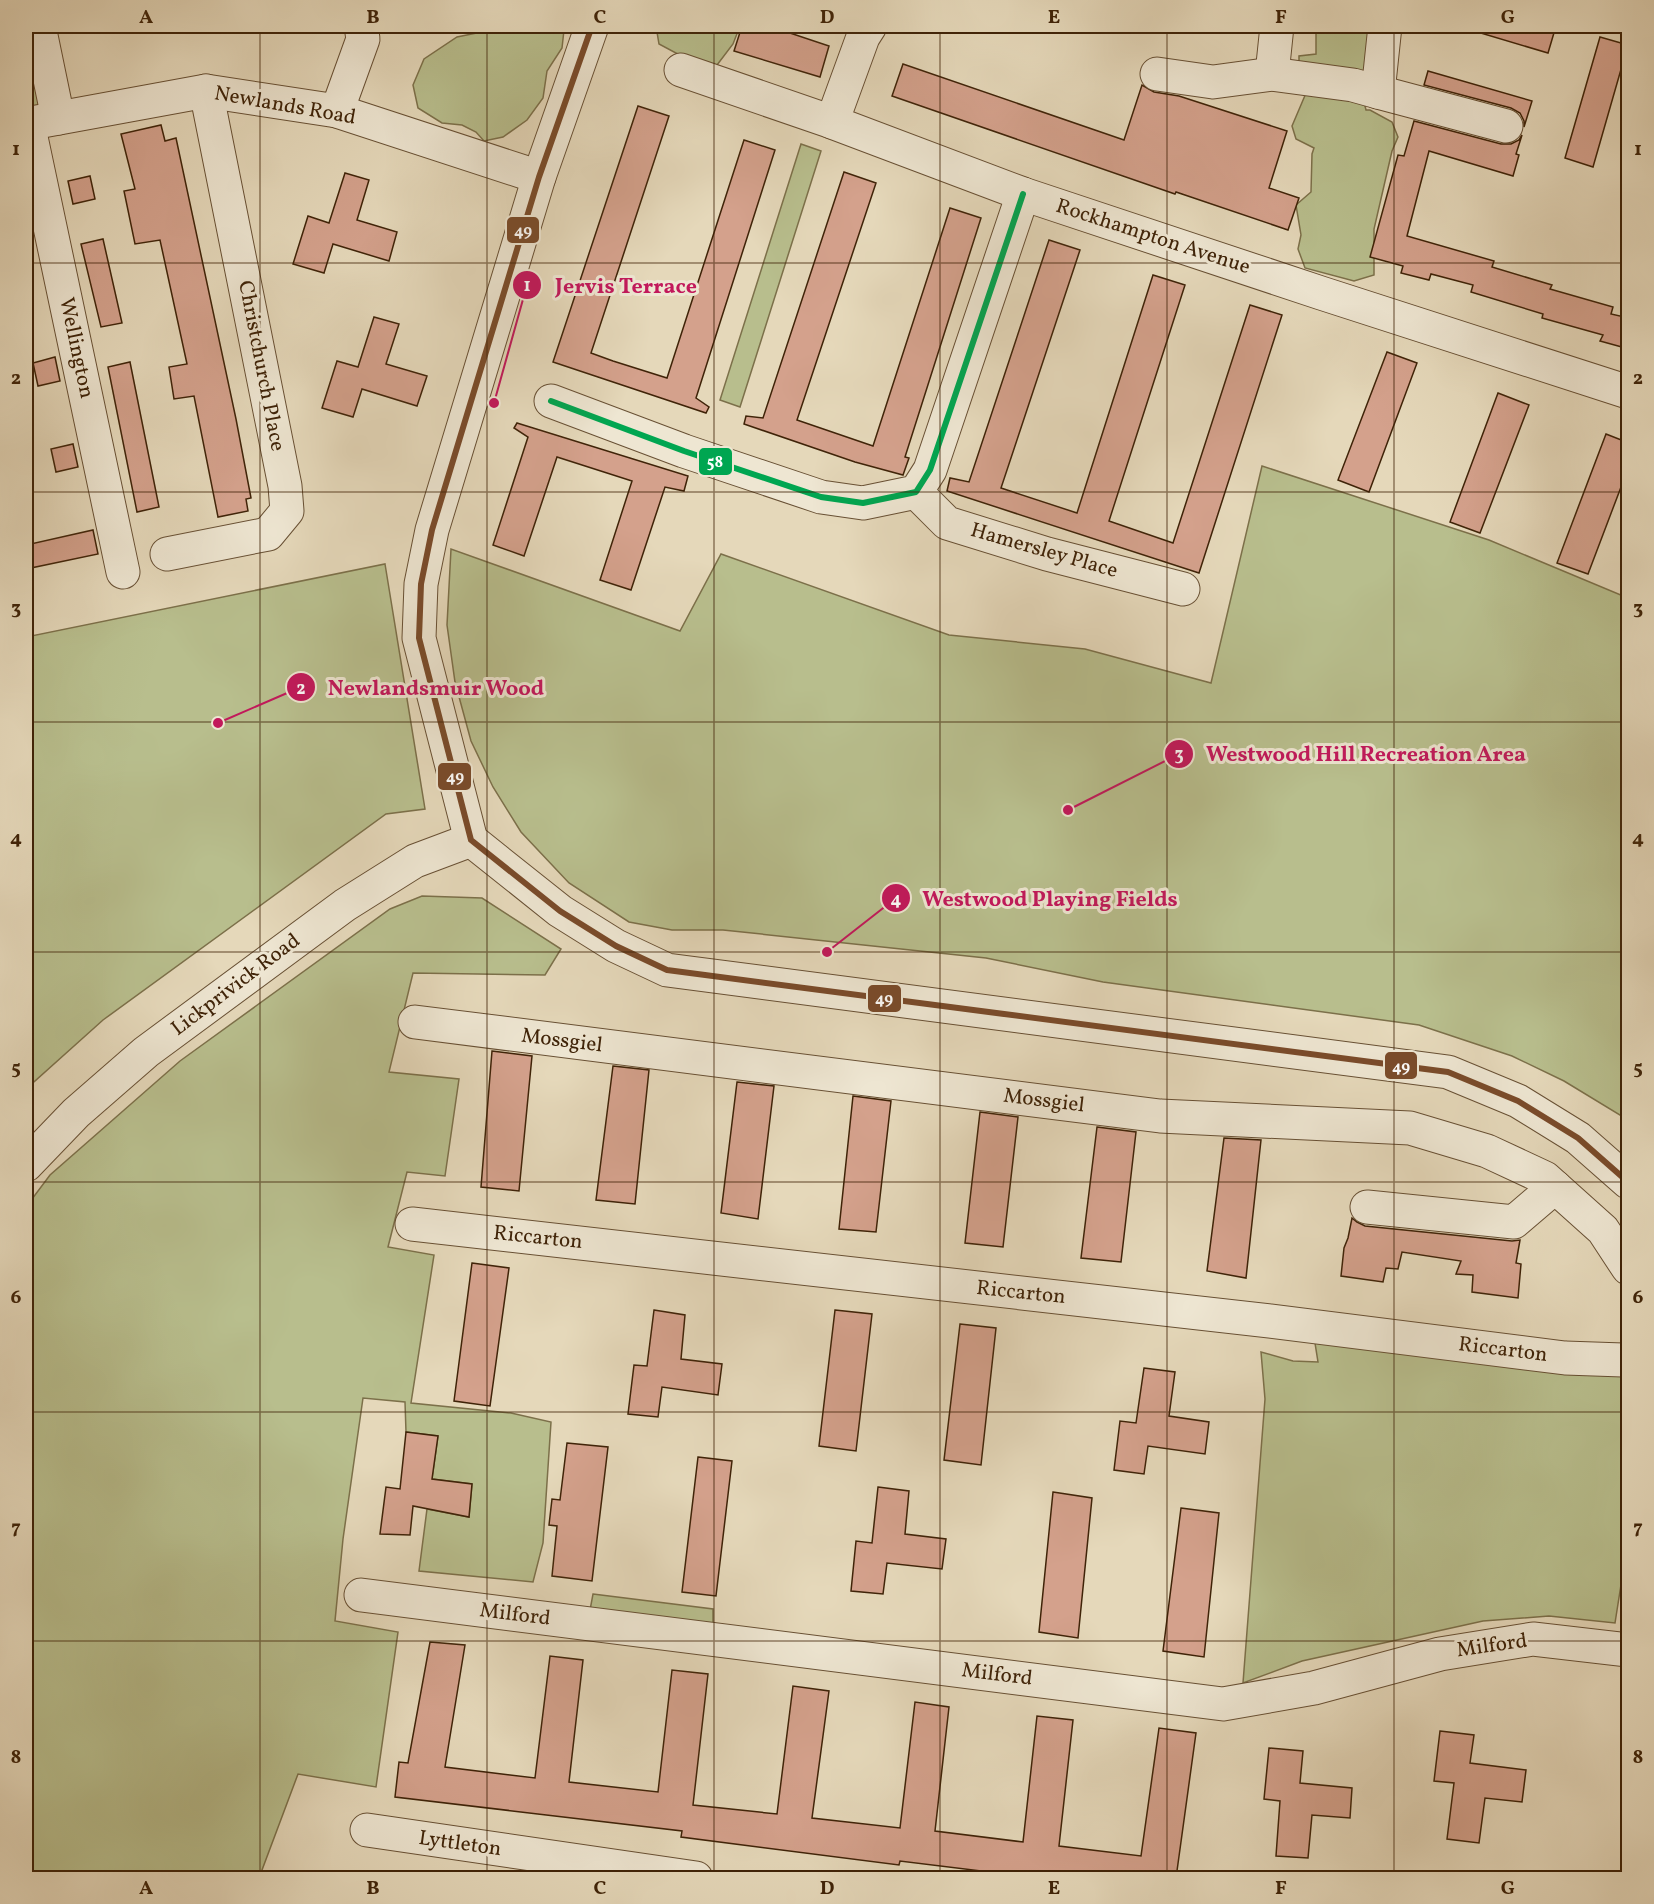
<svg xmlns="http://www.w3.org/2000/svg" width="1654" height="1904" viewBox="0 0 1654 1904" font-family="Vollkorn,serif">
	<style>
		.green { fill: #b8be8d; stroke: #7c704a; stroke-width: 1.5 }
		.building { fill: #d4a18c; stroke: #3f2308; stroke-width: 1.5 }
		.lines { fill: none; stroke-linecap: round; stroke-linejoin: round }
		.minor-casing { stroke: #685034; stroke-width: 35 }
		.minor { stroke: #eee6d2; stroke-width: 33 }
		.bus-1-casing { stroke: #eee6d2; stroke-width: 10 }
		.bus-2-casing { stroke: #eee6d2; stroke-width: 10 }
		.bus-1 { stroke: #7a4b2a; stroke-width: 6 }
		.bus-2 { stroke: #00a651; stroke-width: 6 }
		.grid { fill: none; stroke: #3f2308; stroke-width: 1.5; stroke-opacity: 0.55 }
		.labels { text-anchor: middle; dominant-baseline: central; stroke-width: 6; stroke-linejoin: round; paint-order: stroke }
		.street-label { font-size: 21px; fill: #3f2308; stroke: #eee6d2 }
		.leader { fill: none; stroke: #c2185b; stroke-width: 2 }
		.callout-dot { fill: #c2185b; stroke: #eee6d2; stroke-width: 2 }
		.mark-label { font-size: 18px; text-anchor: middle; font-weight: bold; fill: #fff }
		.callout-label { font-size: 22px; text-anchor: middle; font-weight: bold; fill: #c2185b; stroke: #eee6d2; stroke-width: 6; stroke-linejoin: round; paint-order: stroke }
		.line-badge { stroke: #eee6d2; stroke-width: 2 }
		.badge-label { font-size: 16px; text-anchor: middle; font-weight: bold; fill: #fff }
		.neatline { fill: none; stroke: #3f2308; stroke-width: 2 }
		.grid-label { font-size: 20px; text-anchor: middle; font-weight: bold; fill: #3f2308 }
	</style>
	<rect width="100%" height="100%" fill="#e5d8ba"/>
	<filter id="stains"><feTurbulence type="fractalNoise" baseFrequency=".00333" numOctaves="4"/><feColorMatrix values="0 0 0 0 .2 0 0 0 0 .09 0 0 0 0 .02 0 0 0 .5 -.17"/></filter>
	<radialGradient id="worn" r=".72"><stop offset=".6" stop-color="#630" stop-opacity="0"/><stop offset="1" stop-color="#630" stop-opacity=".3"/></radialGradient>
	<!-- green -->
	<g class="green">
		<polygon points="26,26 58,118 26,123"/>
		<polygon points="511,26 561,26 564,30 562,48 547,71 543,98 527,120 503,137 484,141 476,132 462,125 442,123 418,108 413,85 424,59 457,37"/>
		<polygon points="656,26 740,26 733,44 717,65 702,67 659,44"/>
		<polygon points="1316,26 1381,26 1375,71 1355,82 1299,63 1299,56 1316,54"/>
		<polygon points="1309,86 1363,98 1366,110 1370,110 1392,122 1398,137 1392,151 1374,229 1374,275 1354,281 1305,268 1298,249 1301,235 1296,205 1311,192 1312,154 1314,148 1296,139 1292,126"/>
		<polygon points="801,144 821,151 740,407 720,400"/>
		<polygon points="1262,466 1489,540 1628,598 1628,1120 1564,1081 1512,1056 1419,1025 1103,982 986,958 723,930 672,930 629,922 569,883 521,832 493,787 471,741 455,682 447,625 451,549 680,631 721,554 949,635 1085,649 1211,683"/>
		<polygon points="385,564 425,809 386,814 103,1020 26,1089 26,637"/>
		<polygon points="422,896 482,898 561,949 545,975 413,973 389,1072 459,1079 445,1176 407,1172 388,1247 434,1255 411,1403 511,1413 551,1422 543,1543 533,1582 419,1571 427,1509 469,1517 472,1484 432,1479 438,1436 406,1432 405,1402 363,1398 343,1539 335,1621 398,1632 376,1787 298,1774 259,1878 26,1878 26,1207 50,1175 180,1061 390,909"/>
		<polygon points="1315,1343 1628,1374 1628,1540 1615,1623 1549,1616 1483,1621 1302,1661 1243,1683 1265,1399 1261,1352 1293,1361 1318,1362"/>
		<polygon points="593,1594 713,1609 713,1624 590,1610"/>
	</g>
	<!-- building -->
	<g class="building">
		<polygon points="742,26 769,26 829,46 820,77 734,51"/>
		<polygon points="1475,26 1556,26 1548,53 1474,31"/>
		<polygon points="1600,37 1628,45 1593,167 1565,158"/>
		<polygon points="903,64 1124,140 1142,85 1154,92 1179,96 1287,131 1269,188 1299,198 1288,230 1176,192 1175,194 892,96"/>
		<polygon points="1428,71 1532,101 1524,127 1524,121 1520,113 1511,108 1424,85"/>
		<polygon points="638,106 669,116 591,353 613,361 667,378 744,140 775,150 696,398 709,407 706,413 553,362"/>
		<polygon points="1414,121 1501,144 1511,144 1519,140 1522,135 1516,154 1519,155 1513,176 1429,151 1407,236 1494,261 1492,267 1552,285 1550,289 1613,307 1611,314 1629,318 1629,349 1600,341 1603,335 1542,318 1543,314 1471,292 1473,285 1431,274 1429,280 1401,273 1403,266 1370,257 1398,155 1404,156"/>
		<polygon points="161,125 165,141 176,138 236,419 251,498 246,499 248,511 218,517 194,396 174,399 169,367 187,364 160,240 135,244 124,191 135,189 121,134"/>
		<polygon points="844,172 876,183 797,420 873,446 950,208 981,218 905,457 909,458 903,475 855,462 744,424 746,416 763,418"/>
		<polygon points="345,173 369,180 357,220 397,232 389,261 333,244 324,273 293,264 308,216 329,223"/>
		<polygon points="90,176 95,199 73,204 68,181"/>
		<polygon points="103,239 122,323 101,327 81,244"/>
		<polygon points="1049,240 1080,250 1001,488 1077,513 1153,275 1185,285 1109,521 1173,543 1250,305 1282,315 1199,573 947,491 950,478 969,482"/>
		<polygon points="374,317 399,324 386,364 427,376 417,406 362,389 353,417 322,408 337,361 358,367"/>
		<polygon points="1387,352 1417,363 1369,492 1338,480"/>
		<polygon points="55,357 60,381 38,386 33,363"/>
		<polygon points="130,362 159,507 137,512 108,367"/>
		<polygon points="1498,393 1529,405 1480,533 1450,522"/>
		<polygon points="517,423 688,476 684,491 665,487 631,590 600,580 632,481 557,457 524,556 493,545 528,437 514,428"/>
		<polygon points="1606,434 1629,443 1629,466 1588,574 1557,563"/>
		<polygon points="73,444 78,467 56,472 51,449"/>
		<polygon points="93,530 98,554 26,569 26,545"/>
		<polygon points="492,1051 532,1056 519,1191 481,1187"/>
		<polygon points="613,1066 649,1070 635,1204 596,1200"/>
		<polygon points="737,1082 774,1086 758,1219 721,1213"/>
		<polygon points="853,1096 891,1101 876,1232 839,1229"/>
		<polygon points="980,1112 1018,1117 1003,1247 965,1243"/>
		<polygon points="1097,1127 1136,1132 1121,1262 1081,1258"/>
		<polygon points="1224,1138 1261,1140 1246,1278 1207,1271"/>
		<polygon points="1352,1218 1357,1222 1365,1226 1512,1241 1520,1240 1516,1263 1521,1264 1518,1298 1472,1292 1473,1275 1456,1274 1461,1261 1402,1252 1398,1269 1386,1268 1383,1282 1341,1276 1344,1248 1348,1238"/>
		<polygon points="472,1263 509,1268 490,1406 454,1401"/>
		<polygon points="654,1310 685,1315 681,1359 722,1364 718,1395 662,1387 658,1417 628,1414 634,1365 647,1366"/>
		<polygon points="835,1310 872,1314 856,1451 819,1446"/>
		<polygon points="960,1324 996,1328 981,1465 944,1460"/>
		<polygon points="1144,1368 1175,1372 1169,1416 1209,1422 1205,1454 1148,1446 1144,1474 1114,1470 1120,1421 1136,1423"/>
		<polygon points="406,1432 438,1436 432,1479 472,1484 469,1517 413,1506 410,1535 380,1534 386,1487 400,1489"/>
		<polygon points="567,1443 608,1447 592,1581 552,1576 557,1526 549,1525 552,1499 560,1500"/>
		<polygon points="698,1457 732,1461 716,1596 682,1592"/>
		<polygon points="878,1487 909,1491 905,1534 946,1539 942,1569 887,1563 883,1594 851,1591 856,1541 872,1543"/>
		<polygon points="1053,1492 1092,1498 1078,1638 1039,1632"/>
		<polygon points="1181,1508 1219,1513 1204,1657 1163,1651"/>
		<polygon points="430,1642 465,1645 445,1767 535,1778 550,1656 583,1660 569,1782 658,1792 672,1670 708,1674 693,1805 777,1814 793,1686 829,1691 812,1818 900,1828 915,1702 949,1707 935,1831 1023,1842 1037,1716 1073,1720 1059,1846 1141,1856 1159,1728 1196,1733 1176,1878 1039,1878 900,1861 899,1865 681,1837 682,1831 395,1797 399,1762 408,1763"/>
		<polygon points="1440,1731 1474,1735 1470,1763 1526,1770 1522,1802 1485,1798 1479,1843 1447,1839 1454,1783 1434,1781"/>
		<polygon points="1269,1748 1303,1751 1300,1783 1352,1788 1350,1818 1312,1815 1308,1858 1276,1856 1280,1801 1264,1799"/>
	</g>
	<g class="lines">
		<defs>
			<g id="minor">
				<polyline points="39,26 58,118"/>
				<polyline points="592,26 539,177 432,530 421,584 419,638 471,840 560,911 616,946 667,970 1448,1072 1518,1101 1578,1138 1628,1182"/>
				<polyline points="681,70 832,122 1023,194 1321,293 1628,392"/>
				<polyline points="1157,74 1213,82 1272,74 1353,85 1378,92 1385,26"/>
				<polyline points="1272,74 1277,26"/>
				<polyline points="1378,92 1506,126"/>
				<polyline points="337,111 363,39 361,26"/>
				<polyline points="832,122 863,37 870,26"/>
				<polyline points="28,123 123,572"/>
				<polyline points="26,124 206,91 337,111 539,177"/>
				<polyline points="551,401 684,451 821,497 863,503 916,492 930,470 1023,194"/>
				<polyline points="916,492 947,523 1047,554 1183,589"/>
				<polyline points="167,554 268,534 287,511 285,486 206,91"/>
				<polyline points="415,1022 1160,1116 1410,1128 1487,1151 1545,1178 1603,1230 1628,1268"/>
				<polyline points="26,1165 76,1113 146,1052 345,905 415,861 471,840"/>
				<polyline points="1367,1207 1514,1222 1555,1187"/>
				<polyline points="412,1224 1270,1321 1565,1358 1623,1360 1628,1358"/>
				<polyline points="361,1595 1223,1704 1314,1688 1440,1654 1533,1639 1628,1650"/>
				<polyline points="367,1830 696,1878"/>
			</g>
		</defs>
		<!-- minor casing -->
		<use href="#minor" class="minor-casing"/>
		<!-- minor -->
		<use href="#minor" class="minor"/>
		<defs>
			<polyline id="bus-1" points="592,26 539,177 432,530 421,584 419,638 471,840 560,911 616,946 667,970 1448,1072 1518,1101 1578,1138 1628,1182"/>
			<polyline id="bus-2" points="551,401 684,451 821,497 863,503 916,492 930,470 1023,194"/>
		</defs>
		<!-- bus-1 casing -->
		<use href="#bus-1" class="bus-1-casing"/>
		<!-- bus-2 casing -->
		<use href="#bus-2" class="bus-2-casing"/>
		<!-- bus-1 -->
		<use href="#bus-1" class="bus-1"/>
		<!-- bus-2 -->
		<use href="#bus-2" class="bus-2"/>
	</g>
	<!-- grid -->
	<path class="grid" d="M260,26V1878M487,26V1878M714,26V1878M940,26V1878M1167,26V1878M1394,26V1878M26,263H1628M26,492H1628M26,722H1628M26,952H1628M26,1182H1628M26,1412H1628M26,1641H1628"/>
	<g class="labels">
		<!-- street labels -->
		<g class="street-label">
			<text transform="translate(285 106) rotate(10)">Newlands Road</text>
			<text transform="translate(1153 237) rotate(18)">Rockhampton Avenue</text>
			<text transform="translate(76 348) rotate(78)">Wellington</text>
			<text transform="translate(261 366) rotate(79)">Christchurch Place</text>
			<text transform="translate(1044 551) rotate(16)">Hamersley Place</text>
			<text transform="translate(236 985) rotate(-37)">Lickprivick Road</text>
			<text transform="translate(562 1041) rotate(7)">Mossgiel</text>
			<text transform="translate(1044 1101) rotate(7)">Mossgiel</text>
			<text transform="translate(538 1238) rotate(6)">Riccarton</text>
			<text transform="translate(1021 1293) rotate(6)">Riccarton</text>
			<text transform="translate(1503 1350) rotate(7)">Riccarton</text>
			<text transform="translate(515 1615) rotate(7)">Milford</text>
			<text transform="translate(1492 1646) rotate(-8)">Milford</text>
			<text transform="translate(997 1675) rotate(7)">Milford</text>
			<text transform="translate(460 1844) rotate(8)">Lyttleton</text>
		</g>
	</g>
	<!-- callouts -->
	<path class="leader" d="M494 403L527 285M218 723L301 687M1068 810L1179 754M827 952L896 898"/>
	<g class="callout-dot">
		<circle cx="494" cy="403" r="6"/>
		<circle cx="218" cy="723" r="6"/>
		<circle cx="1068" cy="810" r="6"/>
		<circle cx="827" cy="952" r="6"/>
		<circle cx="527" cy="285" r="15"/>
		<circle cx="301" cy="687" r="15"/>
		<circle cx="1179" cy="754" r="15"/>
		<circle cx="896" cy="898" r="15"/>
	</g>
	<g class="mark-label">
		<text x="527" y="291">1</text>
		<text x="301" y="694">2</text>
		<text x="1179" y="760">3</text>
		<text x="896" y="905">4</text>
	</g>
	<g class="callout-label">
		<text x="626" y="293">Jervis Terrace</text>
		<text x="436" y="695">Newlandsmuir Wood</text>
		<text x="1366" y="761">Westwood Hill Recreation Area</text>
		<text x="1050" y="906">Westwood Playing Fields</text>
	</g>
	<g class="line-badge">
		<rect x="506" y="216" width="34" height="28" rx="6" fill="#7a4b2a"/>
		<rect x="698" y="447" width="35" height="29" rx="6" fill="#00a651"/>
		<rect x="437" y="762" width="35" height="29" rx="6" fill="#7a4b2a"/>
		<rect x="867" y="984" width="35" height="29" rx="6" fill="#7a4b2a"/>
		<rect x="1384" y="1051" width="34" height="29" rx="6" fill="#7a4b2a"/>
	</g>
	<g class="badge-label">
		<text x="523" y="236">49</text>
		<text x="715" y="467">58</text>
		<text x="455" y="782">49</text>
		<text x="884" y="1004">49</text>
		<text x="1401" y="1072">49</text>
	</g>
	<!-- margin -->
	<rect width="1654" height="1904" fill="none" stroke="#e5d8ba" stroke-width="66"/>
	<rect x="33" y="33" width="1588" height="1838" class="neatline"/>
	<g class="grid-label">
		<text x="146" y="23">A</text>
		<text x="373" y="23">B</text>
		<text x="600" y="23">C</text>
		<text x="827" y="23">D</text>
		<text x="1054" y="23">E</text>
		<text x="1281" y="23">F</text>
		<text x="1508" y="23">G</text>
		<text x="16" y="155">1</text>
		<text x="1638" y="155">1</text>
		<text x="16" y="384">2</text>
		<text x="1638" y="384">2</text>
		<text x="16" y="614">3</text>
		<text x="1638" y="614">3</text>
		<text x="16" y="844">4</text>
		<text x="1638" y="844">4</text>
		<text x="16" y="1074">5</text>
		<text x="1638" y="1074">5</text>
		<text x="16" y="1303">6</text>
		<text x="1638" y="1303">6</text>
		<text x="16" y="1533">7</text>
		<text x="1638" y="1533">7</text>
		<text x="16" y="1763">8</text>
		<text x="1638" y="1763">8</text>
		<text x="146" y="1894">A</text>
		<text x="373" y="1894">B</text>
		<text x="600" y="1894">C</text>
		<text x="827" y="1894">D</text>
		<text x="1054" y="1894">E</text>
		<text x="1281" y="1894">F</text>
		<text x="1508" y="1894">G</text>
	</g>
	<rect width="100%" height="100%" filter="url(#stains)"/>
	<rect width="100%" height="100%" fill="url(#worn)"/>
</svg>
